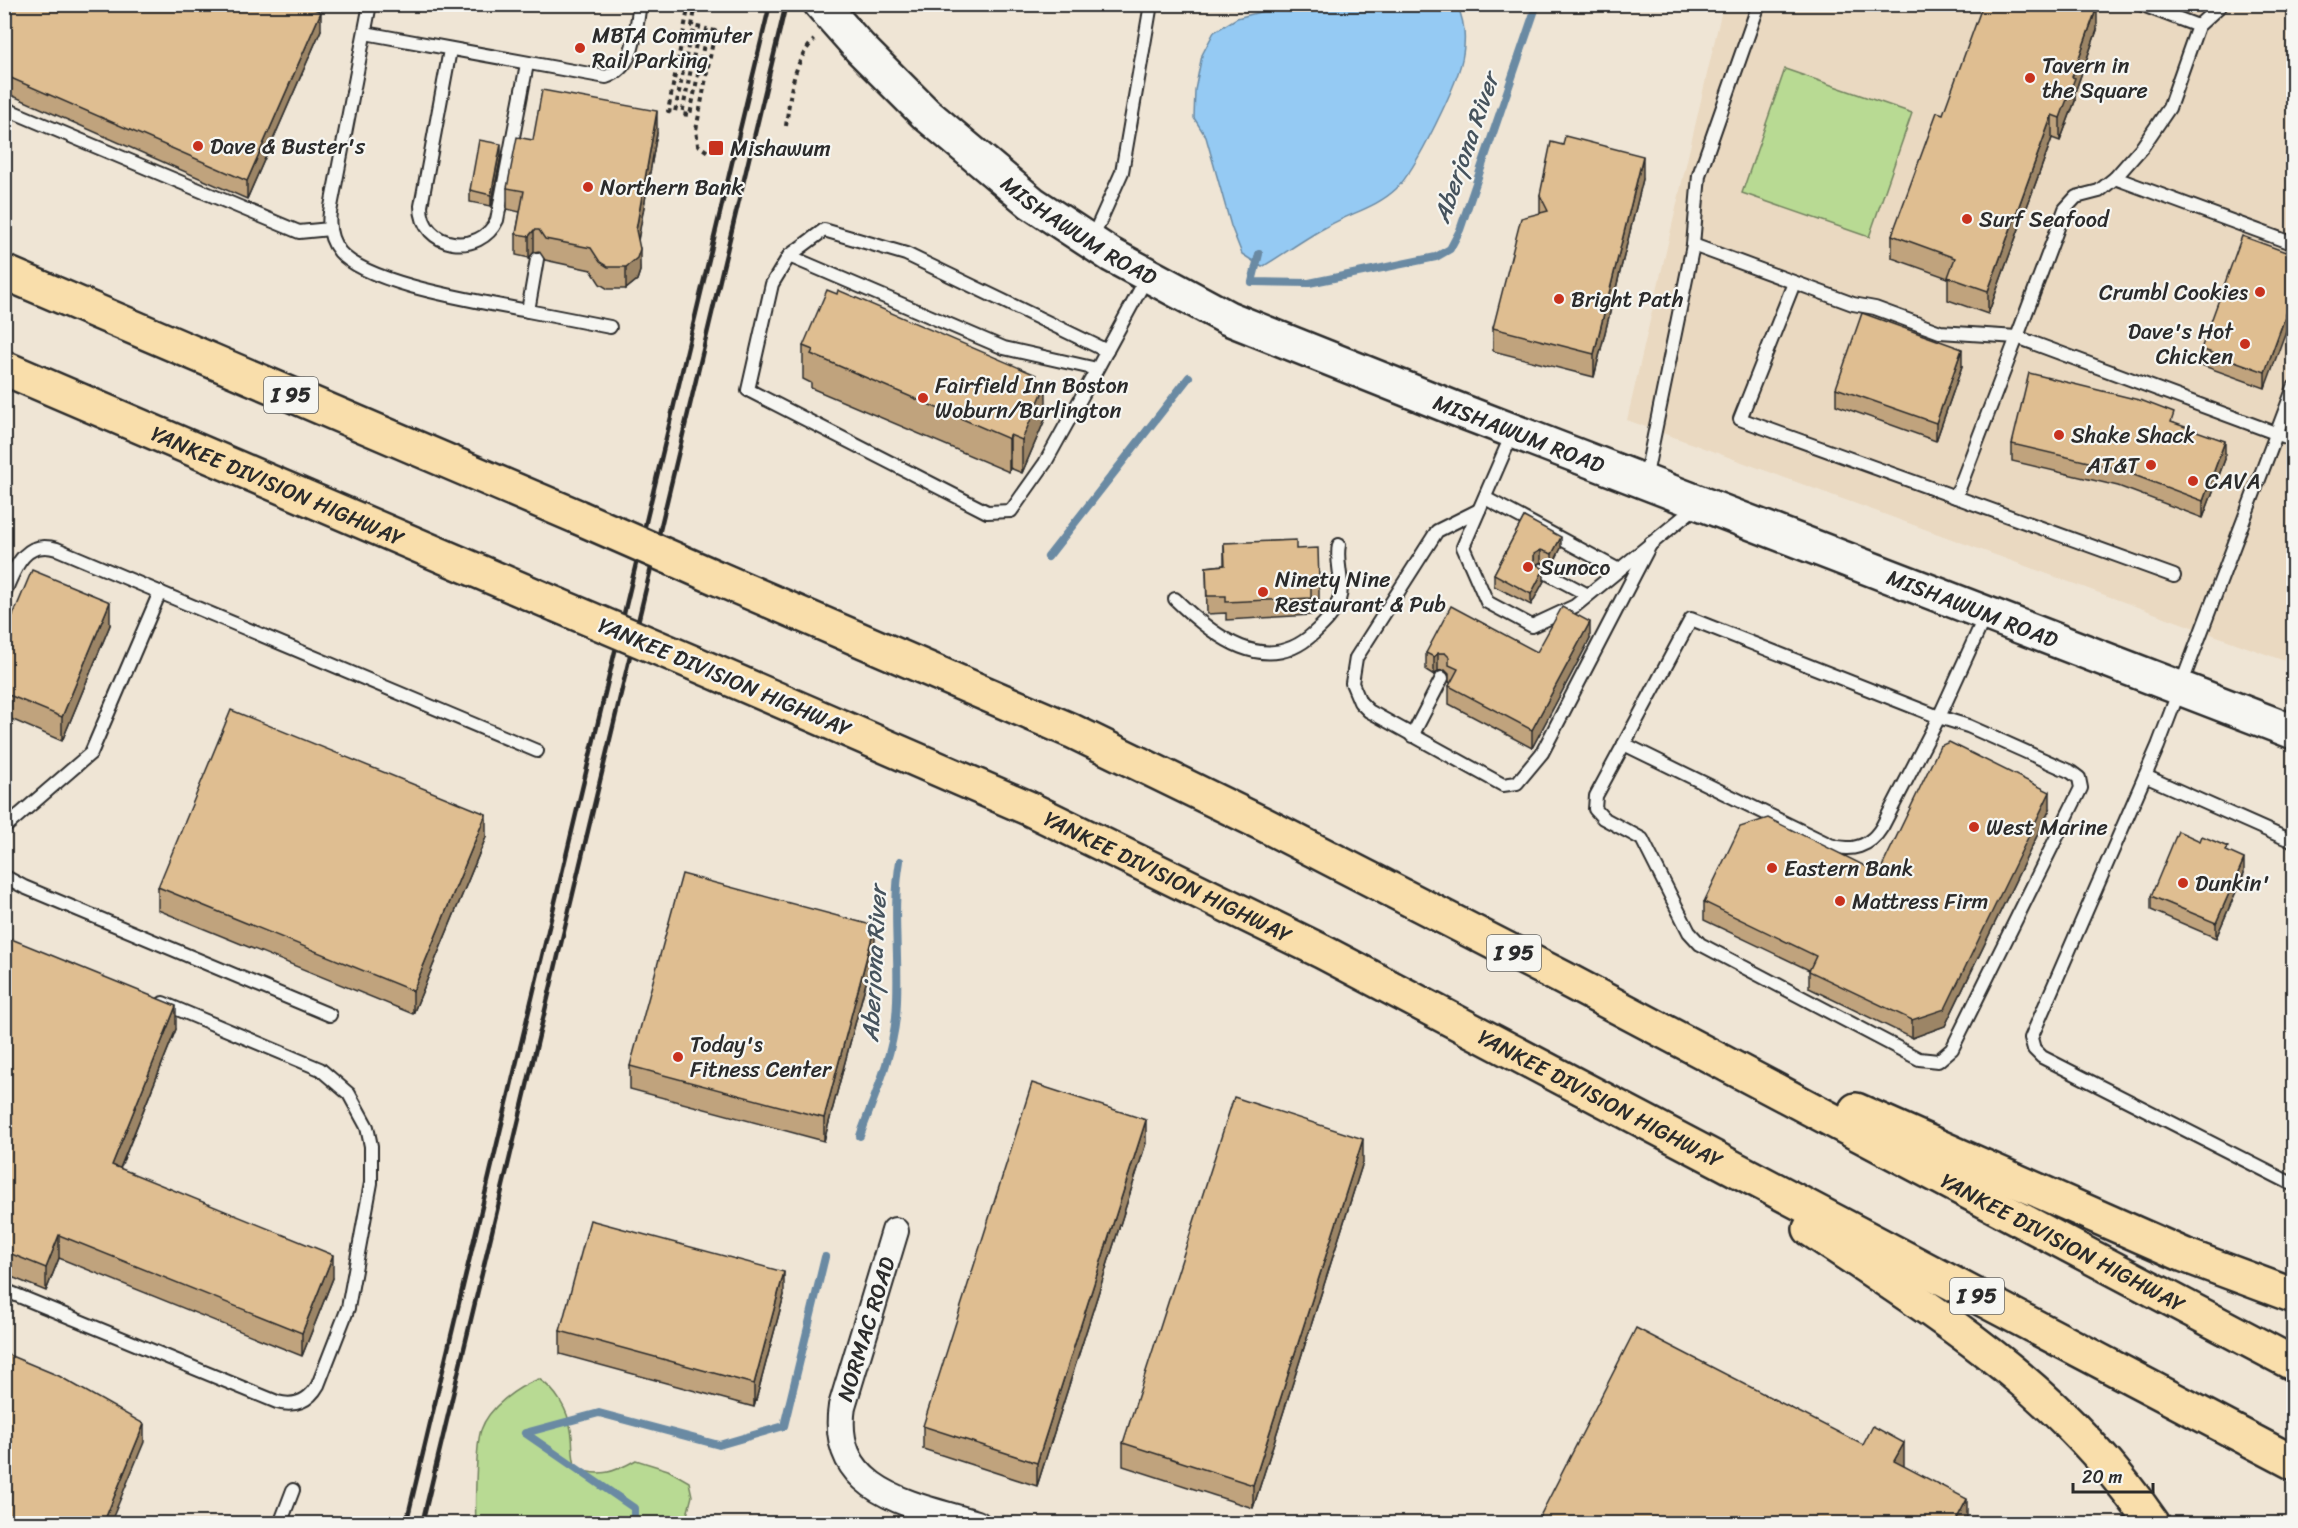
<svg xmlns="http://www.w3.org/2000/svg" width="2298" height="1528" viewBox="0 0 2298 1528" font-family="Sriracha,sans-serif">
	<style>
		.built { fill: #ead9c1 }
		.green { fill: #b8da93; stroke: #72825f; stroke-width: 1.5 }
		.water { fill: #95caf3; stroke: #6b8aa3; stroke-width: 1.5 }
		.lines { fill: none; stroke-linecap: round; stroke-linejoin: round }
		.stream { stroke: #6b8aa3; stroke-width: 8 }
		.lane-casing { stroke: #2b2b2b; stroke-width: 16 }
		.street-casing { stroke: #2b2b2b; stroke-width: 30 }
		.secondary-casing { stroke: #2b2b2b; stroke-width: 38 }
		.highway-casing { stroke: #2b2b2b; stroke-width: 38 }
		.path { stroke: #2b2b2b; stroke-width: 4; stroke-dasharray: 4.5 4.5; stroke-linecap: butt }
		.lane { stroke: #f6f6f2; stroke-width: 12 }
		.street { stroke: #f6f6f2; stroke-width: 26 }
		.secondary { stroke: #f6f6f2; stroke-width: 33 }
		.highway { stroke: #f9deab; stroke-width: 33 }
		.rail { stroke: #2b2b2b; stroke-width: 4.5 }
		.highway-bridge-casing { stroke: #2b2b2b; stroke-width: 38; stroke-linecap: butt }
		.highway-bridge { stroke: #f9deab; stroke-width: 33 }
		.wall { fill: #c0a37d; stroke: #2b2b2b; stroke-width: 1.5 }
		.shaded-wall { fill: #9c8566; stroke: #2b2b2b; stroke-width: 1.5 }
		.building { fill: #dfbe91; stroke: #2b2b2b; stroke-width: 1.5 }
		.poi-dot { fill: #c8321e; stroke: #f6f6f2; stroke-width: 2 }
		.labels { text-anchor: middle; dominant-baseline: central; stroke-width: 4.5; stroke-linejoin: round; paint-order: stroke }
		.shield { fill: #f6f6f2; stroke: #686867; stroke-width: 1.5 }
		.shield-label { font-size: 21px; font-weight: bold; fill: #2b2b2b }
		.poi-label { font-size: 22px; fill: #2b2b2b; stroke: #f6f6f2; text-anchor: start }
		.street-label { font-size: 22px; fill: #2b2b2b; stroke: #f6f6f2 }
		.water-label { font-size: 24px; font-style: italic; fill: #46535d; stroke: #f6f6f2 }
	</style>
	<rect width="100%" height="100%" fill="#efe5d5"/>
	<filter id="ink" filterUnits="userSpaceOnUse"><feTurbulence type="fractalNoise" baseFrequency=".0167" numOctaves="2"/><feDisplacementMap in="SourceGraphic" scale="12" xChannelSelector="R" yChannelSelector="G"/><feConvolveMatrix kernelMatrix="1 2 1 2 8 2 1 2 1" color-interpolation-filters="sRGB"/></filter>
	<g filter="url(#ink)">
		<!-- built -->
		<polygon class="built" points="1723,5 2293,5 2293,664 1627,420"/>
		<!-- green -->
		<g class="green">
			<polygon points="1785,69 1912,113 1869,237 1742,193"/>
			<path d="M539,1379C556,1390 568,1410 571,1430C574,1444 571,1454 576,1468C599,1478 615,1472 636,1460L668,1470L689,1482L692,1496L685,1523H476C475,1507 476,1443 481,1430C489,1407 517,1387 539,1379Z"/>
		</g>
		<!-- water -->
		<path class="water" d="M1287,5H1457C1464,20 1466,37 1463,54C1460,80 1415,171 1396,189C1377,207 1351,213 1328,226C1305,238 1284,254 1262,267L1242,254L1231,226L1206,137L1194,118L1195,90L1202,55L1214,32L1237,18Z"/>
		<g class="lines">
			<!-- stream -->
			<g class="stream">
				<polyline points="1259,254 1252,282 1309,283 1436,257 1450,249 1460,230 1537,4"/>
				<polyline points="1048,557 1189,377"/>
				<path d="M860,1136C874,1097 892,1058 896,1017C901,964 891,913 900,861"/>
				<polyline points="634,1524 634,1508 525,1433 599,1413 719,1445 784,1426 825,1257"/>
			</g>
			<defs>
				<g id="lane">
					<path d="M370,4L330,212C328,227 330,240 340,252C368,285 484,302 528,311L537,259"/>
					<polyline points="2140,4 2198,26"/>
					<path d="M365,33L606,77C636,67 635,31 640,4"/>
					<path d="M450,50L421,206C421,249 480,257 497,220L527,64"/>
					<polyline points="4,108 299,232 330,229"/>
					<polyline points="2115,178 2294,244"/>
					<polyline points="1092,239 1122,172 1151,4"/>
					<polyline points="1693,245 1699,175 1759,4"/>
					<polyline points="789,256 824,230 906,254 1107,351"/>
					<polyline points="1794,283 1740,419 2174,576"/>
					<polyline points="528,311 610,327"/>
					<polyline points="1097,369 1045,463 1011,511 987,512 748,390 772,284 789,256 1004,348 1097,369 1147,277"/>
					<polyline points="2294,387 2158,746 2031,1038 2034,1049 2042,1057 2294,1185"/>
					<polyline points="1513,432 1463,547 1487,602 1532,626 1575,606 1697,506"/>
					<polyline points="1645,480 1693,245 1853,304 1875,308 1940,332 2017,337 2065,209 2076,197 2099,191 2115,178 2143,146 2169,108 2198,26 2222,4"/>
					<polyline points="1956,497 2017,337 2294,440"/>
					<polyline points="1485,498 1619,570"/>
					<polyline points="1479,510 1437,531 1356,658 1352,683 1360,702 1369,711 1503,785 1517,783 1542,753 1651,543"/>
					<polyline points="1541,570 1588,595"/>
					<path d="M4,594C15,568 24,539 57,549L537,751"/>
					<path d="M1175,599C1213,636 1266,678 1314,633C1325,623 1334,614 1339,600C1345,582 1335,563 1339,545"/>
					<path d="M1691,619L1939,717L1882,827C1870,847 1851,852 1830,845L1624,744Z"/>
					<polyline points="1412,736 1442,678"/>
					<polyline points="1624,744 1596,796 1595,809 1603,818 1642,839 1689,932 1700,944 1919,1059 1938,1061 1952,1049 2081,788 2079,778 2071,772 1968,726 1939,717 1986,614"/>
					<polyline points="2145,776 2294,842"/>
					<polyline points="4,828 91,753 160,592"/>
					<polyline points="4,876 24,887 330,1015"/>
					<path d="M4,1290L277,1402C295,1407 309,1401 318,1385L348,1308L371,1183V1146L367,1127L349,1094L320,1069L163,1003"/>
					<polyline points="280,1524 293,1490"/>
				</g>
				<path id="street" d="M895,1231L842,1406C829,1494 915,1505 977,1524"/>
				<g id="secondary">
					<path id="s1" d="M821,4L860,48L926,114L1032,203L1111,255L1228,318L1456,409L2294,732"/>
				</g>
				<g id="highway">
					<polyline points="4,272 578,517"/>
					<path id="s2" d="M4,368L557,605"/>
					<path id="s3" d="M717,578L1072,731L1265,825L1563,978L2294,1364"/>
					<path id="s4" d="M696,664L1028,808L1323,952L2294,1463"/>
					<polyline points="1856,1110 2184,1255 2294,1296"/>
					<path d="M1810,1229C1943,1318 2059,1388 2153,1524"/>
				</g>
			</defs>
			<!-- lane casing -->
			<use href="#lane" class="lane-casing"/>
			<!-- street casing -->
			<use href="#street" class="street-casing"/>
			<!-- secondary casing -->
			<use href="#secondary" class="secondary-casing"/>
			<!-- highway casing -->
			<use href="#highway" class="highway-casing"/>
			<!-- path -->
			<g class="path">
				<polyline points="689,4 668,111 675,112 691,32 698,34 682,114 690,115 707,29 715,31 696,130 698,145 708,152"/>
				<polyline points="696,4 692,26 707,29"/>
				<path d="M786,126C790,97 792,63 814,40"/>
			</g>
			<!-- lane -->
			<use href="#lane" class="lane"/>
			<!-- street -->
			<use href="#street" class="street"/>
			<!-- secondary -->
			<use href="#secondary" class="secondary"/>
			<!-- highway -->
			<use href="#highway" class="highway"/>
			<!-- rail -->
			<g class="rail">
				<polyline points="406,1524 770,4"/>
				<polyline points="422,1524 786,4"/>
			</g>
			<defs>
				<g id="highway-bridge">
					<polyline points="578,517 717,578"/>
					<polyline points="557,605 696,664"/>
				</g>
			</defs>
			<!-- highway-bridge casing -->
			<use href="#highway-bridge" class="highway-bridge-casing"/>
			<!-- highway-bridge -->
			<use href="#highway-bridge" class="highway-bridge"/>
		</g>
		<!-- wall -->
		<g class="wall">
			<polygon points="4,4 321,30 247,199 4,92"/>
			<polygon points="2097,30 2075,92 2075,101 2060,141 2052,138 1988,314 1948,300 1948,278 1892,258 1892,235 1943,114"/>
			<polygon points="657,133 638,239 640,271 637,280 626,289 608,289 600,284 591,270 545,260 539,251 534,252 529,258 516,255 516,234 520,212 507,209 507,188 533,140"/>
			<polygon points="1563,145 1643,179 1594,377 1493,351 1493,328 1540,213 1540,195"/>
			<polygon points="501,156 491,206 470,202 470,190"/>
			<polygon points="2294,255 2265,388 2201,365 2201,349"/>
			<polygon points="803,346 1036,380 1046,417 1022,473 1010,468 1009,472 811,388 811,383 803,379"/>
			<polygon points="1962,366 1936,441 1836,405 1836,388"/>
			<polygon points="2174,423 2225,459 2203,518 2118,486 2012,461 2012,444"/>
			<polygon points="1524,517 1561,548 1552,566 1541,562 1537,564 1544,581 1531,605 1494,586 1494,574"/>
			<polygon points="1224,543 1296,549 1319,582 1319,600 1311,600 1311,615 1226,620 1226,613 1207,614 1206,567 1224,565"/>
			<polygon points="110,625 62,741 4,716 4,637"/>
			<polygon points="1590,639 1532,748 1449,704 1449,686 1451,683 1449,682 1449,674 1445,670 1438,671 1434,675 1426,670 1426,653 1537,652"/>
			<polygon points="2050,809 1945,1026 1912,1038 1809,988 1809,970 1704,920 1704,902 1879,873"/>
			<polygon points="486,837 413,1014 158,910 158,887"/>
			<polygon points="2228,852 2244,873 2216,938 2151,910 2151,896"/>
			<polygon points="4,936 176,1029 120,1169 333,1278 302,1356 59,1258 46,1291 4,1274"/>
			<polygon points="875,949 824,1141 630,1089 630,1066"/>
			<polygon points="1146,1143 1037,1486 923,1449 923,1426"/>
			<polygon points="1363,1162 1253,1508 1123,1466 1123,1443"/>
			<polygon points="784,1295 754,1407 560,1354 560,1331"/>
		</g>
		<!-- shaded-wall -->
		<g class="shaded-wall">
			<polygon points="2097,7 2097,30 2075,92 2075,101 2060,141 2060,118 2072,77"/>
			<polygon points="321,12 321,30 247,199 247,181"/>
			<polygon points="657,111 657,133 636,252 636,230"/>
			<polygon points="2052,115 2052,138 1988,314 1988,291"/>
			<polygon points="501,144 501,156 491,206 491,195"/>
			<polygon points="1643,156 1643,179 1594,377 1594,354"/>
			<polygon points="534,230 534,252 529,258 529,236"/>
			<polygon points="640,249 640,271 637,280 626,289 626,267"/>
			<polygon points="2294,292 2294,309 2265,388 2265,372"/>
			<polygon points="1962,349 1962,366 1936,441 1936,423"/>
			<polygon points="1036,375 1036,407 1046,384 1046,417 1022,473 1022,440 1034,379"/>
			<polygon points="1010,435 1010,468 1009,472 1009,439"/>
			<polygon points="2225,441 2225,459 2203,518 2203,501"/>
			<polygon points="1561,537 1561,548 1552,566 1552,554"/>
			<polygon points="1541,550 1541,562 1534,566 1534,554"/>
			<polygon points="1544,569 1544,581 1531,605 1531,594"/>
			<polygon points="110,602 110,625 62,741 62,717"/>
			<polygon points="1590,622 1590,639 1532,748 1532,730"/>
			<polygon points="1438,653 1438,671 1434,675 1434,657"/>
			<polygon points="2050,792 2050,809 1945,1026 1912,1038 1912,1020"/>
			<polygon points="486,814 486,837 413,1014 413,991"/>
			<polygon points="2244,859 2244,873 2216,938 2216,923"/>
			<polygon points="875,926 875,949 824,1141 824,1118"/>
			<polygon points="176,1006 176,1029 112,1188 112,1165"/>
			<polygon points="1146,1120 1146,1143 1037,1486 1037,1463"/>
			<polygon points="1363,1139 1363,1162 1253,1508 1253,1485"/>
			<polygon points="59,1235 59,1258 46,1291 46,1268"/>
			<polygon points="333,1255 333,1278 302,1356 302,1333"/>
			<polygon points="784,1272 784,1295 754,1407 754,1384"/>
			<polygon points="144,1424 144,1442 110,1524 103,1524"/>
			<polygon points="1904,1443 1904,1466 1894,1484 1894,1461"/>
			<polygon points="1967,1499 1967,1522 1966,1524 1954,1524"/>
		</g>
		<!-- building -->
		<g class="building">
			<polygon points="4,4 303,4 321,12 247,181 4,75"/>
			<polygon points="1983,4 2091,4 2097,7 2072,77 2075,78 2060,118 2052,115 1988,291 1948,277 1955,258 1892,235 1937,112 1943,114"/>
			<polygon points="542,90 657,111 636,230 640,249 637,258 626,267 608,267 600,262 591,248 545,239 539,230 534,230 529,236 516,234 524,191 507,188 517,137 533,140"/>
			<polygon points="1565,136 1643,156 1594,354 1493,328 1521,218 1548,211 1540,195 1551,142 1563,145"/>
			<polygon points="479,140 501,144 491,195 470,190"/>
			<polygon points="2242,236 2294,255 2294,292 2265,372 2201,349"/>
			<polygon points="827,290 837,294 838,290 1036,375 1034,379 1046,384 1022,440 1010,435 1009,439 811,354 813,350 803,346"/>
			<polygon points="1862,313 1962,349 1936,423 1836,388"/>
			<polygon points="2029,373 2143,401 2174,413 2171,422 2225,441 2203,501 2118,469 2012,444"/>
			<polygon points="1524,517 1561,537 1552,554 1541,550 1534,554 1534,563 1544,569 1531,594 1494,574"/>
			<polygon points="1296,540 1296,549 1318,548 1319,582 1311,582 1311,598 1226,602 1226,596 1207,596 1206,567 1225,565 1224,543"/>
			<polygon points="32,570 110,602 62,717 4,693 4,637"/>
			<polygon points="1451,606 1537,652 1562,607 1590,622 1532,730 1449,686 1458,669 1449,665 1449,657 1445,653 1438,653 1434,657 1426,653"/>
			<polygon points="231,710 486,814 413,991 158,887"/>
			<polygon points="1949,742 2050,792 1945,1009 1912,1020 1809,971 1816,956 1704,902 1740,827 1768,818 1879,873 1940,746"/>
			<polygon points="2178,831 2200,841 2202,836 2228,847 2226,851 2244,859 2216,923 2151,896"/>
			<polygon points="682,874 875,926 824,1118 630,1066"/>
			<polygon points="4,936 176,1006 112,1165 333,1255 302,1333 59,1235 46,1268 4,1251"/>
			<polygon points="1032,1083 1146,1120 1037,1463 923,1426"/>
			<polygon points="1234,1097 1363,1139 1253,1485 1123,1443"/>
			<polygon points="590,1220 784,1272 754,1384 560,1331"/>
			<polygon points="1636,1328 1863,1445 1873,1426 1904,1443 1894,1461 1967,1499 1954,1524 1536,1524"/>
			<polygon points="4,1353 59,1376 144,1424 103,1524 4,1524"/>
		</g>
	</g>
	<!-- markers -->
	<g class="poi-dot">
		<circle cx="580" cy="48" r="6"/>
		<circle cx="2030" cy="78" r="6"/>
		<circle cx="198" cy="146" r="6"/>
		<rect x="708" y="140" width="16" height="16" rx="3"/>
		<circle cx="588" cy="187" r="6"/>
		<circle cx="1967" cy="219" r="6"/>
		<circle cx="2260" cy="292" r="6"/>
		<circle cx="1559" cy="299" r="6"/>
		<circle cx="2245" cy="344" r="6"/>
		<circle cx="923" cy="398" r="6"/>
		<circle cx="2059" cy="435" r="6"/>
		<circle cx="2151" cy="465" r="6"/>
		<circle cx="2193" cy="481" r="6"/>
		<circle cx="1528" cy="567" r="6"/>
		<circle cx="1263" cy="592" r="6"/>
		<circle cx="1974" cy="827" r="6"/>
		<circle cx="1772" cy="868" r="6"/>
		<circle cx="2183" cy="883" r="6"/>
		<circle cx="1840" cy="901" r="6"/>
		<circle cx="678" cy="1057" r="6"/>
	</g>
	<g class="labels">
		<!-- shield labels -->
		<g class="shield">
			<rect x="264" y="377" width="54" height="36" rx="4.5"/>
			<rect x="1487" y="935" width="54" height="36" rx="4.5"/>
			<rect x="1950" y="1278" width="54" height="36" rx="4.5"/>
		</g>
		<g class="shield-label">
			<text x="291" y="395">I 95</text>
			<text x="1514" y="953">I 95</text>
			<text x="1977" y="1296">I 95</text>
		</g>
		<!-- poi labels -->
		<g class="poi-label">
			<text x="592" y="35">MBTA Commuter<tspan x="592" dy="25">Rail Parking</tspan></text>
			<text x="2042" y="65">Tavern in<tspan x="2042" dy="25">the Square</tspan></text>
			<text x="210" y="146">Dave &amp; Buster's</text>
			<text x="730" y="148">Mishawum</text>
			<text x="600" y="187">Northern Bank</text>
			<text x="1979" y="219">Surf Seafood</text>
			<text x="2248" y="292" text-anchor="end">Crumbl Cookies</text>
			<text x="1571" y="299">Bright Path</text>
			<text x="2233" y="331" text-anchor="end">Dave's Hot<tspan x="2233" dy="25">Chicken</tspan></text>
			<text x="935" y="385">Fairfield Inn Boston<tspan x="935" dy="25">Woburn/Burlington</tspan></text>
			<text x="2071" y="435">Shake Shack</text>
			<text x="2139" y="465" text-anchor="end">AT&amp;T</text>
			<text x="2205" y="481">CAVA</text>
			<text x="1540" y="567">Sunoco</text>
			<text x="1275" y="579">Ninety Nine<tspan x="1275" dy="25">Restaurant &amp; Pub</tspan></text>
			<text x="1986" y="827">West Marine</text>
			<text x="1784" y="868">Eastern Bank</text>
			<text x="2195" y="883">Dunkin'</text>
			<text x="1852" y="901">Mattress Firm</text>
			<text x="690" y="1044">Today's<tspan x="690" dy="25">Fitness Center</tspan></text>
		</g>
		<!-- street labels -->
		<g class="street-label">
			<text stroke="none"><textPath href="#s1" startOffset="345">MISHAWUM ROAD</textPath></text>
			<text stroke="none"><textPath href="#s1" startOffset="831">MISHAWUM ROAD</textPath></text>
			<text stroke="none"><textPath href="#s2" startOffset="298">YANKEE DIVISION HIGHWAY</textPath></text>
			<text stroke="none"><textPath href="#s1" startOffset="1317">MISHAWUM ROAD</textPath></text>
			<text transform="translate(725 677) rotate(23)">YANKEE DIVISION HIGHWAY</text>
			<text stroke="none"><textPath href="#s4" startOffset="518">YANKEE DIVISION HIGHWAY</textPath></text>
			<text stroke="none"><textPath href="#s4" startOffset="1004">YANKEE DIVISION HIGHWAY</textPath></text>
			<text stroke="none"><textPath href="#s3" startOffset="1502">YANKEE DIVISION HIGHWAY</textPath></text>
			<text transform="translate(866 1329) rotate(-73)">NORMAC ROAD</text>
		</g>
		<!-- water labels -->
		<g class="water-label">
			<text transform="translate(1466 148) rotate(-71)">Aberjona River</text>
			<text transform="translate(874 964) rotate(-87)">Aberjona River</text>
		</g>
	</g>
	<!-- margin -->
	<rect width="2298" height="1528" fill="none" stroke="#f6f6f2" stroke-width="24"/>
	<rect x="12" y="12" width="2274" height="1504" fill="none" stroke="#2b2b2b" stroke-width="2" filter="url(#ink)"/>
	<!-- scale -->
	<path d="M2073 1483v9h80v-9" fill="none" stroke="#2b2b2b" stroke-width="3"/>
	<text x="2082" y="1483" font-size="18" fill="#2b2b2b" stroke="#f6f6f2" stroke-width="4.5" paint-order="stroke">20 m</text>
</svg>
